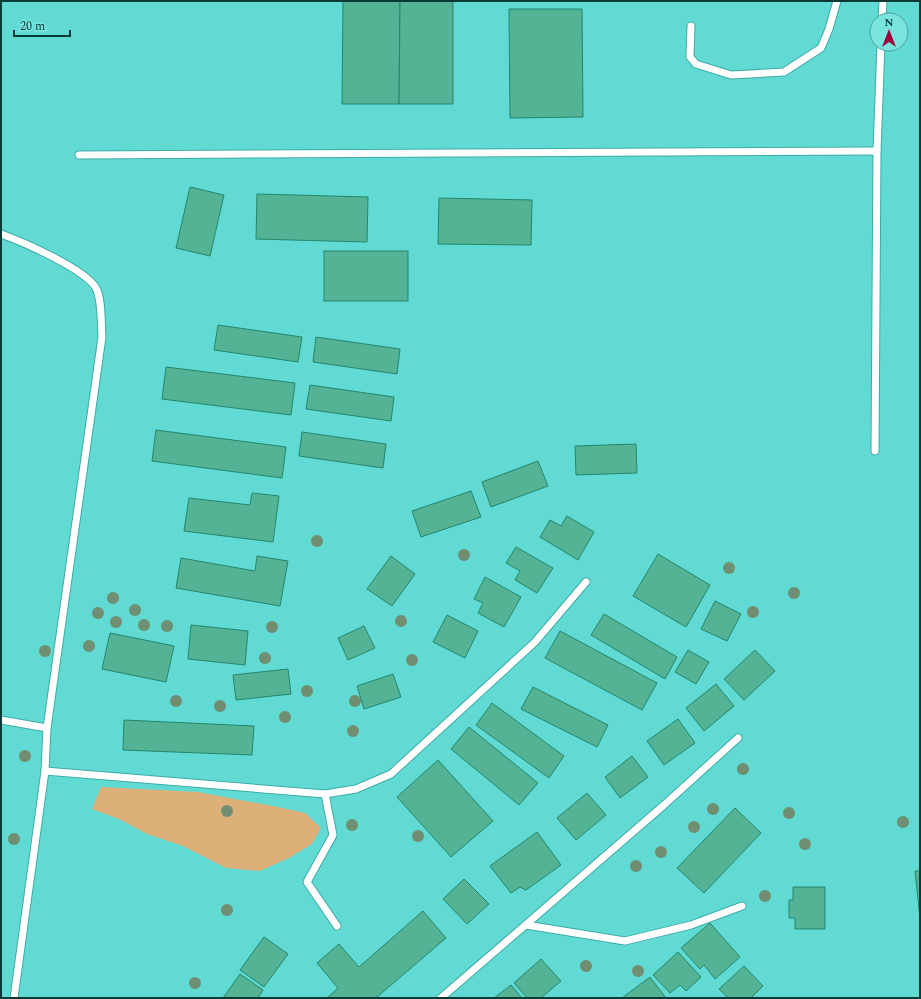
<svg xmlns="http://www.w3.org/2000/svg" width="921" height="999" viewBox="0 0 921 999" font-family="Spectral,serif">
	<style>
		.built { fill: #61dad4; fill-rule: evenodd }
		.green { fill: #ddaf79 }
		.building { fill: #54b295; stroke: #22876c }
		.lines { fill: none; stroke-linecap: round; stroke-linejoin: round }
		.lane-casing { stroke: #3caca7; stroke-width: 9 }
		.lane { stroke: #fff; stroke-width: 7 }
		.tree { fill: #708e71 }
	</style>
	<rect width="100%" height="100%" fill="#7ae5df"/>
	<!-- built -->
	<path class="built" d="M1,1H920V998H1ZM877,20H901V44H877Z"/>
	<!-- green -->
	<polygon class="green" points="101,787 198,792 278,807 305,813 321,828 312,844 289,858 260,871 226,868 183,846 147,834 121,820 92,809"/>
	<!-- building -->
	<g class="building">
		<polygon points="343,1 400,1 399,104 342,104"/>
		<polygon points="400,1 453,1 453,104 399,104"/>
		<polygon points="509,9 582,9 583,117 510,118"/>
		<polygon points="190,187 224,195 210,256 176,248"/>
		<polygon points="257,194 368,197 367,242 256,239"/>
		<polygon points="439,198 532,200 531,245 438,244"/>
		<rect x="324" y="251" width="84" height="50"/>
		<polygon points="218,325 302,337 298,362 214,350"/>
		<polygon points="316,337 400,349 397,374 313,362"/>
		<polygon points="166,367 295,383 291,415 162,399"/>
		<polygon points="310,385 394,397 391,421 306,409"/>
		<polygon points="156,430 286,447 282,478 152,461"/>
		<polygon points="302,432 386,444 383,468 299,456"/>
		<polygon points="636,444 637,473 576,475 575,446"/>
		<polygon points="538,461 548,486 491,507 482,482"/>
		<polygon points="471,491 481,517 421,537 412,511"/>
		<polygon points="252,493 279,496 273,542 184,531 189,498 250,505"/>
		<polygon points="567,516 594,532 578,560 540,537 550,520 561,526"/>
		<polygon points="516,547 553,568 537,593 515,580 520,571 506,563"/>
		<polygon points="658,554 710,585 686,627 633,596"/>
		<polygon points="257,556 288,561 280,606 176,588 181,558 255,571"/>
		<polygon points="391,556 415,574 392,606 367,589"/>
		<polygon points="485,577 521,597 504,627 478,613 483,603 474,599"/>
		<polygon points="715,601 741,614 727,641 701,629"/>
		<polygon points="604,614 677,657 665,679 591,635"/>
		<polygon points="447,615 478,631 465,658 433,642"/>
		<polygon points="191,625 248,631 245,665 188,659"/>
		<polygon points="364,626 375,648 348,660 338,638"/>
		<polygon points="560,631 657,683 642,710 545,658"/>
		<polygon points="110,633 174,646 166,682 102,669"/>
		<polygon points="688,650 709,662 696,684 675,672"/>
		<polygon points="755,650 775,671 744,700 724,679"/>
		<polygon points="288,669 291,694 236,700 233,675"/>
		<polygon points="393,674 401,697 364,709 357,686"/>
		<polygon points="716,684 734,706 704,731 686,708"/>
		<polygon points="533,687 608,725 597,747 521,709"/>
		<polygon points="492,703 564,756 549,778 476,725"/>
		<polygon points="678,719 695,743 664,765 647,741"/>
		<polygon points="124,720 254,726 252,755 123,750"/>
		<polygon points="469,727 538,783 519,805 451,749"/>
		<polygon points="632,756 648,777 620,798 605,777"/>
		<polygon points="438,760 493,821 451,857 397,797"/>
		<polygon points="587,793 606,815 576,840 557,818"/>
		<polygon points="735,808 761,833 704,893 677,868"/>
		<polygon points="537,832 561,865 526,890 520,887 511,893 490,866"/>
		<polygon points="915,871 920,871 920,918"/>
		<polygon points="464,879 489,904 467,924 443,899"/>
		<polygon points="793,887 825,887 825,929 795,929 795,918 789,918 789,900 793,900"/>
		<polygon points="423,911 446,938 376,998 327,998 338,988 317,963 339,944 359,967"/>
		<polygon points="710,923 740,957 715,979 704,965 700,969 681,948"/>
		<polygon points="264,937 288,954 264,987 240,970"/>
		<polygon points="678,952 701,977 686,991 680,985 670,993 653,975"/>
		<polygon points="541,959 561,981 541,998 527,998 514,983"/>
		<polygon points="744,966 763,986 751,998 728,998 719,989"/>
		<polygon points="240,974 263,990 258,998 223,998"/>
		<polygon points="650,977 666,998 622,998"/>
		<polygon points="511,985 522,998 494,998"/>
	</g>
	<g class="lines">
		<defs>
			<g id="lane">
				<polyline points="882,20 883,1"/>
				<polyline points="691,26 690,57 696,64 731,75 784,72 821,48 829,29 837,1"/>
				<polyline points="79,155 877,151"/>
				<path d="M1,234C23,242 85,269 96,288C102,299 101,324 102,337L47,728L45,771L14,998"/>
				<polyline points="875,451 877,151 881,44"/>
				<polyline points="1,720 47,728"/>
				<polyline points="45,771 325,794 356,789 391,774 535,642 586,582"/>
				<polyline points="325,794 333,835 307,882 337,926"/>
				<polyline points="526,925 625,941 691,925 742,906"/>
				<polyline points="441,998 664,805 738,738"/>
			</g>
		</defs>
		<!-- lane casing -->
		<use href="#lane" class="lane-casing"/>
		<!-- lane -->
		<use href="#lane" class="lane"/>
	</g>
	<!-- trees -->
	<g class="tree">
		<circle cx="317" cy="541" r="6"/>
		<circle cx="464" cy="555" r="6"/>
		<circle cx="729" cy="568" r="6"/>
		<circle cx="794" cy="593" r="6"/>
		<circle cx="113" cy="598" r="6"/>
		<circle cx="135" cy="610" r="6"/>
		<circle cx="753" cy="612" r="6"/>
		<circle cx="98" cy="613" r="6"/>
		<circle cx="401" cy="621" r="6"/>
		<circle cx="116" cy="622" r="6"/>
		<circle cx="144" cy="625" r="6"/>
		<circle cx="167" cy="626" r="6"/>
		<circle cx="272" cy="627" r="6"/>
		<circle cx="89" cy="646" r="6"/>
		<circle cx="45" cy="651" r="6"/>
		<circle cx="265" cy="658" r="6"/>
		<circle cx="412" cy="660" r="6"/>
		<circle cx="307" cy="691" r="6"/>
		<circle cx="176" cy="701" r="6"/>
		<circle cx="355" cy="701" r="6"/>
		<circle cx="220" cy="706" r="6"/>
		<circle cx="285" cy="717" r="6"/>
		<circle cx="353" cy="731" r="6"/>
		<circle cx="25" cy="756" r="6"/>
		<circle cx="743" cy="769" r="6"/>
		<circle cx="713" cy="809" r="6"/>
		<circle cx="227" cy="811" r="6"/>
		<circle cx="789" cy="813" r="6"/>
		<circle cx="903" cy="822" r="6"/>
		<circle cx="352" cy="825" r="6"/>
		<circle cx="694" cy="827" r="6"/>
		<circle cx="418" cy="836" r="6"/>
		<circle cx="14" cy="839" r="6"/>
		<circle cx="805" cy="844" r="6"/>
		<circle cx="661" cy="852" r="6"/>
		<circle cx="636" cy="866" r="6"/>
		<circle cx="765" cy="896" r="6"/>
		<circle cx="227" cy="910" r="6"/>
		<circle cx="586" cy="966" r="6"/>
		<circle cx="638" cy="971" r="6"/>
		<circle cx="195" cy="983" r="6"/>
	</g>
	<!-- border -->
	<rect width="921" height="999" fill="none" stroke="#073937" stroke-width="4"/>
	<!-- north arrow -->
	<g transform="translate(889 32)"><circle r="19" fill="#7ae5df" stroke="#4ca09c"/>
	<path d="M0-3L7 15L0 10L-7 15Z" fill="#a0013d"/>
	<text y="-6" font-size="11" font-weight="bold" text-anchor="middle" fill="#073937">N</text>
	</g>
	<!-- scale -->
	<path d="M14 30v6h56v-6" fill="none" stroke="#073937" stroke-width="2"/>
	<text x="20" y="30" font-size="12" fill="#073937" stroke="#7ae5df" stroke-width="3" paint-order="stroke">20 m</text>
</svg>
